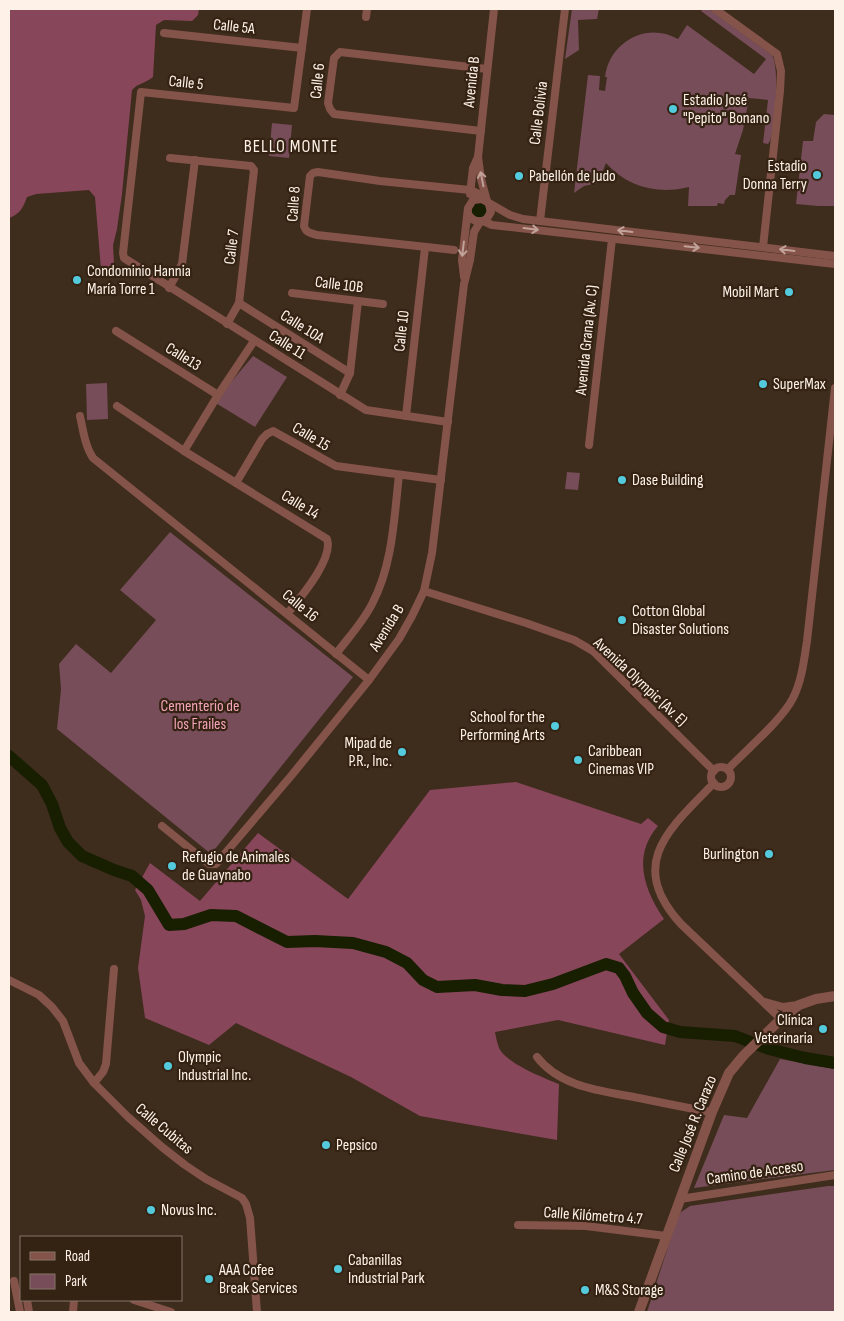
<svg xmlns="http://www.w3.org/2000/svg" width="844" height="1321" viewBox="0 0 844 1321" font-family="'Sofia Sans Condensed',sans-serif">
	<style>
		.green { fill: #764d58 }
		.forest { fill: #88465a }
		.water { fill: #181e00; stroke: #5d5e46 }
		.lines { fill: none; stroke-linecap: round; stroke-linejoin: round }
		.river { stroke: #181e00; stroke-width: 12 }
		.minor { stroke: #845349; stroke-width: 8 }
		.tertiary { stroke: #845349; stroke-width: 10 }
		.oneway { stroke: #c1a298 }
		.poi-dot { fill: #54cadd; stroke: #342213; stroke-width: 2 }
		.labels { text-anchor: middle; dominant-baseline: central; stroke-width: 4.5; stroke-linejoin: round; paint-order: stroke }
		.street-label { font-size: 16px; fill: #fef2e8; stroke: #342213 }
		.poi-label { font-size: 16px; fill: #fef2e8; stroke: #342213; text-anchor: start }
		.park-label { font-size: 16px; fill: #f4a4ba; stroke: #342213 }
		.neighbourhood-label { font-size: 18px; letter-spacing: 1px; fill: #fef2e8; stroke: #342213 }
	</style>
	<rect width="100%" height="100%" fill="#3e2c1d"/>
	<!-- green -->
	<g class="green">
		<polygon points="572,9 599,9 597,19 578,20 579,50 565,59"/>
		<path d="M703,9H709L772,55C780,68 775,126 770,141L768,144L763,143L768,100L749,98L743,130L735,154L741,155L735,195H730L725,200L724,204L718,203L717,206H688L689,187C658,195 627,187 606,163L598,183L584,186L574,193L588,75L600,76L599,90L605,91L607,77H605C609,42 647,21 678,39L687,25L754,74L766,59L701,11Z"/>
		<polygon points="824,114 835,115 835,206 818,206 796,204 803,141 813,141 816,122"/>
		<polygon points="272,123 292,125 289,158 269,156"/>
		<polygon points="253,356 287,377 255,427 214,402"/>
		<polygon points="107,383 108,419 87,420 86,384"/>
		<polygon points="567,472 580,473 578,490 565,489"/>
		<polygon points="170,532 353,677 211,854 57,729 61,689 59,664 76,644 111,673 156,620 120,590"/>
		<polygon points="780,1059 835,1069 835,1170 694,1188 724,1115 747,1118"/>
		<polygon points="828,1186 835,1186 835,1312 647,1312 676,1222 681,1212 690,1206"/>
	</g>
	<!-- forest -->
	<g class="forest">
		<path d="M9,9H199L198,15L192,21L164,20L156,25L153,77C146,83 138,83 132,90L122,194L117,229L113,245L114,263L110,267L101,269L95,197L89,190L36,194L27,197C23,208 20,214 9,218Z"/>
		<path d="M516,782L641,824L648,818L658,826C632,856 644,890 664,919L619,954L669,1020L665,1045L558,1020L495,1032C496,1037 497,1043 499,1048C506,1063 544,1078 559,1084L557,1140L420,1116L351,1077L236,1023L209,1045L145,1018L138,968L145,916L141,900L135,890L150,863L200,901L258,833L348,899L430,790Z"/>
	</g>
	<!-- water -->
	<circle class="water" cx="479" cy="210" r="8"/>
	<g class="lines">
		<!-- river -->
		<polyline class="river" points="9,756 42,785 52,804 60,828 68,842 82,856 114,870 132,876 148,890 169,925 184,924 211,915 236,916 287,942 315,941 353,943 386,952 407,963 423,980 437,987 475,985 502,990 525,991 553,984 606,964 619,968 625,976 633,993 647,1013 663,1027 680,1032 735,1036 769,1049 805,1058 835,1063"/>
		<!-- minor -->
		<g class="minor">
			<polyline points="307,9 294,108 141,92 123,253 124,258 366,410 448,422"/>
			<polyline points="715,9 777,54 781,71 780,91 763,247"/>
			<polyline points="366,17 367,9"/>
			<polyline points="164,33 302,48"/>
			<polyline points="481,131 334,114 330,109 328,103 334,58 340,52 487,69"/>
			<polyline points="170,158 251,166 254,170 239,303 227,324"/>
			<polyline points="470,194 473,168 478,157"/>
			<polyline points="487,201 481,179 478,157 494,9"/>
			<path d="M468,214C472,221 478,223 486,220L491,212L489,204"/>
			<polyline points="483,221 492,225 835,264"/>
			<polyline points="540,221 565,9"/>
			<path d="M454,250L317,235C311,233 306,233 304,226L310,176L313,173L318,172L380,181L470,190L477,193L482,199"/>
			<polyline points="464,277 462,260 468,208 473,200 482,199 510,215 523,219 835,256"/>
			<polyline points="169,288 182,264 195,160"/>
			<polyline points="292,293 383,304"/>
			<polyline points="239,303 350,373"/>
			<polyline points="116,331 218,395"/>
			<polyline points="340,395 350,373 358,301"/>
			<path d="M117,406L184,451L327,539C334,559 300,598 288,613"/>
			<path d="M80,416C83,430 85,446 93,458L369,680"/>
			<polyline points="406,416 425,248"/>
			<polyline points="589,445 612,239"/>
			<polyline points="184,451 218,395 254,341"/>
			<polyline points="236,483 262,439 267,434 273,431 336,466 441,480"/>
			<polyline points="424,591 526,623 574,640 593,651 714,771"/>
			<path d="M336,654C348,638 363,622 372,604C393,564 394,518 399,475"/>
			<circle cx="721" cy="777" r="10"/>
			<path d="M728,769C746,750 782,720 793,698C802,680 804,660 807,641L835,388"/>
			<path d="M714,783C669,829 626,864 681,924L781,1019"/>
			<polyline points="162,826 209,864 216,864 291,776 369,680 399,639 412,616 424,591 432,553 464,284 470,260 474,232 480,222"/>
			<polyline points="9,980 39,995 52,1007 63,1021 79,1063 94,1083 128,1117 162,1147 185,1165 206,1179 242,1198 246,1204 250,1218 257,1312"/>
			<polyline points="765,1002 783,1007 797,1005"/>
			<path d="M537,1057C561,1088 603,1091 639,1098C663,1103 687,1108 712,1112"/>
			<polyline points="94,1083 103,1072 106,1064 114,969"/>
			<polyline points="680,1199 835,1175"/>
			<polyline points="518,1225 586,1226 666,1236"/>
			<polyline points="14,1281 20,1312"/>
			<polyline points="27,1300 29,1312"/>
			<polyline points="134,1300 171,1312"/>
			<polyline points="73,1312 74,1300"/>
		</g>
		<!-- tertiary -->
		<polyline class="tertiary" points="639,1312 712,1112 729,1073 744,1055 781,1019 799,1005 816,999 835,996"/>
	</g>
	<!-- one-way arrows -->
	<defs><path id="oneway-shaft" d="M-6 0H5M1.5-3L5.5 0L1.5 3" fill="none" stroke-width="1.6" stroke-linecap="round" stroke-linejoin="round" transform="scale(1.25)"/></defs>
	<g class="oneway">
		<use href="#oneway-shaft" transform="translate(482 179) rotate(-101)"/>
		<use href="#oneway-shaft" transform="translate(531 229) rotate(7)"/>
		<use href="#oneway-shaft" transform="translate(625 231) rotate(-173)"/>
		<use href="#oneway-shaft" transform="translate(692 247) rotate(6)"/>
		<use href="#oneway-shaft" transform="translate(463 249) rotate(97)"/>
		<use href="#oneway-shaft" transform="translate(787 250) rotate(-173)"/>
	</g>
	<!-- markers -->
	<g class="poi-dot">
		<circle cx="673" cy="109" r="5"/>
		<circle cx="817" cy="175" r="5"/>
		<circle cx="519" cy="176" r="5"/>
		<circle cx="77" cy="280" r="5"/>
		<circle cx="789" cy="292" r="5"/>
		<circle cx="763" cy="384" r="5"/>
		<circle cx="622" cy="480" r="5"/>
		<circle cx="622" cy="620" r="5"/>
		<circle cx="555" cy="726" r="5"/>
		<circle cx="402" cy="752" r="5"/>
		<circle cx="578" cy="760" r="5"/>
		<circle cx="769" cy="854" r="5"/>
		<circle cx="172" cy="866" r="5"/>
		<circle cx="823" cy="1029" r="5"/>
		<circle cx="168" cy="1066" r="5"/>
		<circle cx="326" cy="1145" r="5"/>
		<circle cx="151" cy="1210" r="5"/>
		<circle cx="338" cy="1269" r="5"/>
		<circle cx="209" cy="1279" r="5"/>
		<circle cx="585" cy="1290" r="5"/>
	</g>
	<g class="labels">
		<!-- street labels -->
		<g class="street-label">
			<text transform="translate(234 27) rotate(6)">Calle 5A</text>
			<text transform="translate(318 81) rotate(-84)">Calle 6</text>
			<text transform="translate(472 82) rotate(-84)">Avenida B</text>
			<text transform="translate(186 83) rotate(6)">Calle 5</text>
			<text transform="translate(539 113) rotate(-83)">Calle Bolivia</text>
			<text transform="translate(294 204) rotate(-86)">Calle 8</text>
			<text transform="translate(232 247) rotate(-83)">Calle 7</text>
			<text transform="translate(339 285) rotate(7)">Calle 10B</text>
			<text transform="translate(302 327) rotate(32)">Calle 10A</text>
			<text transform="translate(402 331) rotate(-84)">Calle 10</text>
			<text transform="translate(587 340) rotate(-84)">Avenida Grana (Av. C)</text>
			<text transform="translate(287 345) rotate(32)">Calle 11</text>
			<text transform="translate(183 357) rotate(32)">Calle13</text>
			<text transform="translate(311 437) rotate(31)">Calle 15</text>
			<text transform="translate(300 505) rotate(31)">Calle 14</text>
			<text transform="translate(300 606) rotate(39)">Calle 16</text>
			<text transform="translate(387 628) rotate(-58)">Avenida B</text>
			<text transform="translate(640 682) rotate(43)">Avenida Olympic (Av. E)</text>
			<text transform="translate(693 1124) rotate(-68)">Calle José R. Carazo</text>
			<text transform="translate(164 1129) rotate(40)">Calle Cubitas</text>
			<text transform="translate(755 1173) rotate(-8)">Camino de Acceso</text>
			<text transform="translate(593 1216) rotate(4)">Calle Kilómetro 4.7</text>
		</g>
		<!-- poi labels -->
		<g class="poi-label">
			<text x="683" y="100">Estadio José<tspan x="683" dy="18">"Pepito" Bonano</tspan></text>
			<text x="807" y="166" text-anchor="end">Estadio<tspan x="807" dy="18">Donna Terry</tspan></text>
			<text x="529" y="176">Pabellón de Judo</text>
			<text x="87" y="271">Condominio Hannia<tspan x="87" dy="18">María Torre 1</tspan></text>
			<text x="779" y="292" text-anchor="end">Mobil Mart</text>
			<text x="773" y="384">SuperMax</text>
			<text x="632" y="480">Dase Building</text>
			<text x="632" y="611">Cotton Global<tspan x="632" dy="18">Disaster Solutions</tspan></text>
			<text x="545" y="717" text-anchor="end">School for the<tspan x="545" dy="18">Performing Arts</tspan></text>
			<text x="392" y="743" text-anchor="end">Mipad de<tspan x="392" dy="18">P.R., Inc.</tspan></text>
			<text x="588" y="751">Caribbean<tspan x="588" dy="18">Cinemas VIP</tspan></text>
			<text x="759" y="854" text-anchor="end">Burlington</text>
			<text x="182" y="857">Refugio de Animales<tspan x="182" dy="18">de Guaynabo</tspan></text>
			<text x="813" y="1020" text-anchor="end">Clínica<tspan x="813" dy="18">Veterinaria</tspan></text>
			<text x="178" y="1057">Olympic<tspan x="178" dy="18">Industrial Inc.</tspan></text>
			<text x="336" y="1145">Pepsico</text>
			<text x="161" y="1210">Novus Inc.</text>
			<text x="348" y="1260">Cabanillas<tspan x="348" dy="18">Industrial Park</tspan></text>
			<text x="219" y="1270">AAA Cofee<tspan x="219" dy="18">Break Services</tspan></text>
			<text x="595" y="1290">M&amp;S Storage</text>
		</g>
		<!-- park labels -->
		<g class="park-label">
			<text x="200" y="706">Cementerio de<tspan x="200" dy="18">los Frailes</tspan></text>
		</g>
		<!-- neighbourhood labels -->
		<g class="neighbourhood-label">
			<text x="291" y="146">BELLO MONTE</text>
		</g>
	</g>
	<!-- border -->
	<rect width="844" height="1321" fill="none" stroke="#fef2e8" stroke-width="20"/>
	<!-- legend -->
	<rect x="20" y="1236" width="162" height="65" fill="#342213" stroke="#857568"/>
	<rect x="30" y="1252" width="25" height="8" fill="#845349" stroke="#857568"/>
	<text x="65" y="1261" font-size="15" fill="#fef2e8">Road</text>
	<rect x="30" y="1274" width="25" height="15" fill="#764d58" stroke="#857568"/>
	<text x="65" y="1286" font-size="15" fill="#fef2e8">Park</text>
</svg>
